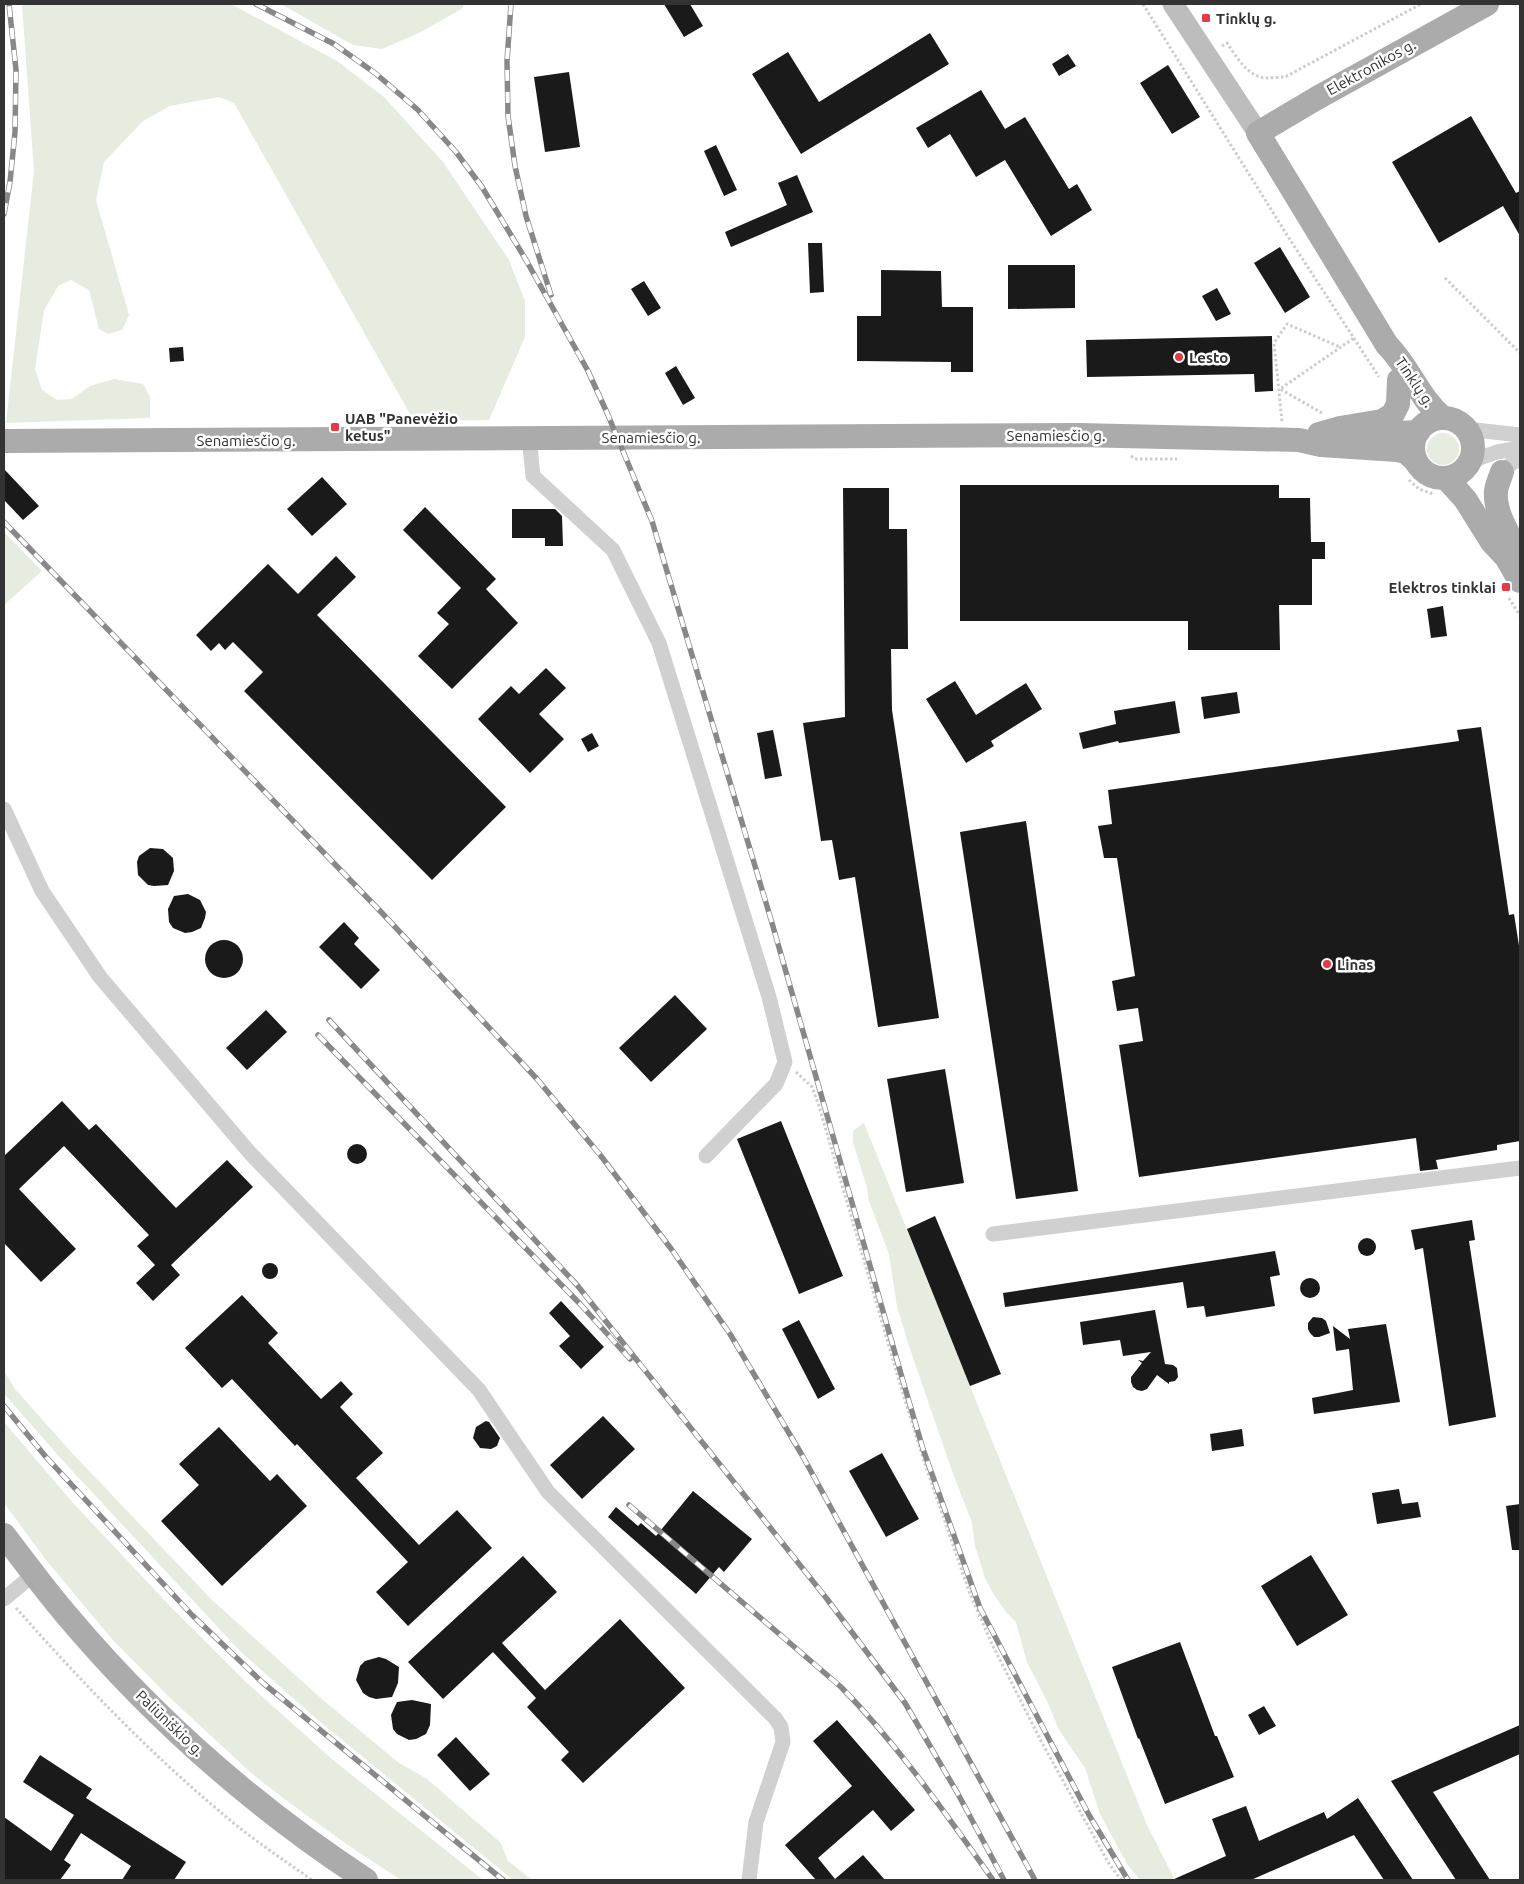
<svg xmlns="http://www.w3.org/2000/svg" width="1524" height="1884" viewBox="0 0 1524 1884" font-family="Ubuntu,sans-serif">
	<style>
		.green { fill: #e6ecdf }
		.building { fill: #1a1a1a }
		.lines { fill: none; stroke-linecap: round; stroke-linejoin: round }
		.path { stroke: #cdcdcd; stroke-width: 3; stroke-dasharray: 2.5 2.5; stroke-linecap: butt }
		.street { stroke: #d0d0d0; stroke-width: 15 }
		.secondary { stroke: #bdbdbd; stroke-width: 21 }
		.primary { stroke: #ababab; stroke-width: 24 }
		.rail-casing { stroke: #888; stroke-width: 5.5 }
		.rail { stroke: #fff; stroke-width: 4; stroke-dasharray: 11; stroke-linecap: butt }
		.poi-dot { fill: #e63946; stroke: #fff; stroke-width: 2 }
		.labels { text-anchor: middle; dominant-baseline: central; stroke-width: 5; stroke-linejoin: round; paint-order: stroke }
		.poi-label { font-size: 15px; font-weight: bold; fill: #333; stroke: #fff; text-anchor: start }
		.street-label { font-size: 15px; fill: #333; stroke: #fff }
	</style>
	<rect width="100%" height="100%" fill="#fff"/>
	<!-- green -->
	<g class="green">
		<polygon points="22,4 231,4 337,61 384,97 443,162 509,260 525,301 525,337 489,420 414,421 234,103 219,97 170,106 143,121 104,162 96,200 129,315 122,330 108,334 99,329 89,290 71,280 59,285 44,310 35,369 42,390 57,400 72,399 90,386 114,379 143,384 150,397 150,418 6,423 34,171"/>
		<polygon points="281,4 463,4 463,8 421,32 382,49 353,45"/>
		<circle cx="1443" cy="449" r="16"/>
		<polygon points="4,532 42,571 4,605"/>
		<polygon points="864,1123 1147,1825 1175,1880 1140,1880 1127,1864 1100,1814 1085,1768 1059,1730 1047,1701 1027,1662 1016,1622 1006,1612 994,1595 985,1578 975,1546 972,1523 951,1468 910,1349 897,1307 889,1254 869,1201 867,1188 853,1142 853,1131"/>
		<polygon points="4,1371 15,1389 72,1453 211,1599 323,1700 399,1763 427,1779 501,1843 508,1861 532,1880 513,1880 319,1721 240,1651 64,1462 6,1396 4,1394"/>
		<polygon points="4,1422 73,1503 170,1606 247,1683 333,1760 483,1880 401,1880 349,1846 283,1798 250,1772 168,1696 112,1639 46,1560 4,1503"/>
	</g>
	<!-- building -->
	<g class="building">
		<polygon points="664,4 690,4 703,26 684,37"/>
		<polygon points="930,33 949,64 801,154 752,74 788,52 819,102"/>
		<polygon points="1068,54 1076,66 1059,76 1052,64"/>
		<polygon points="1168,65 1200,117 1172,134 1140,83"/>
		<polygon points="569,72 580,147 545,152 534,77"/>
		<polygon points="981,90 1005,129 1025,117 1069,189 1077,184 1092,210 1051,236 1005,160 976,177 950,134 928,148 916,128"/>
		<polygon points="1471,116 1516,193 1520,191 1520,236 1503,206 1439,243 1392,162"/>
		<polygon points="716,145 737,190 724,196 704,151"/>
		<polygon points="797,175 813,212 731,247 725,232 787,205 778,183"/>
		<polygon points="808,243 822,243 824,292 810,293"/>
		<polygon points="1280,247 1310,297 1285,313 1254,263"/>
		<polygon points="1008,265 1075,265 1075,308 1008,309"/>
		<polygon points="881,270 941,271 942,307 973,307 973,372 951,372 951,362 857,361 857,316 881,316"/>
		<polygon points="644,281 661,308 648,316 631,289"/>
		<polygon points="1217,288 1231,314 1216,321 1202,296"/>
		<polygon points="1272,336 1273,391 1255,392 1254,374 1087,377 1086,340"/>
		<polygon points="183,347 184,361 170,362 169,348"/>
		<polygon points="676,366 695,398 683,405 665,373"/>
		<polygon points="4,469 39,506 23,520 4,500"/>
		<polygon points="322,477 347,504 312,536 287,509"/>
		<polygon points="960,485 1279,485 1279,498 1310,498 1311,542 1325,542 1325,559 1312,559 1312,605 1279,605 1280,650 1188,650 1188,621 960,621"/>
		<polygon points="843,488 889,488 889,529 907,529 908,649 891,649 892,710 939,1018 878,1027 855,877 839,880 832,840 821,841 803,723 845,717"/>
		<polygon points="425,507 496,579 486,589 518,623 452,689 418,656 449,624 437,613 461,588 403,530"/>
		<polygon points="512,509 555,509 562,516 563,546 545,546 545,538 512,538"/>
		<polygon points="336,556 356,577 317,615 506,807 432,880 244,691 263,672 233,642 225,650 219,643 211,651 196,635 268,564 298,594"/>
		<polygon points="1443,606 1447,636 1431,638 1427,609"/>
		<polygon points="546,668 566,688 539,714 564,739 530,773 478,719 511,686 519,694"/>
		<polygon points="955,681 976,715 1026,683 1042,709 991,741 994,746 966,763 926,699"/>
		<polygon points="1237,692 1240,713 1204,719 1201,697"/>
		<polygon points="1175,701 1180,733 1119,743 1118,741 1083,749 1079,733 1116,724 1114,711"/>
		<polygon points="1481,727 1509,915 1514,914 1520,952 1520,1141 1497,1145 1497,1150 1436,1160 1438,1169 1420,1171 1416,1138 1139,1177 1119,1045 1143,1041 1138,1008 1117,1011 1112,981 1135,976 1117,858 1104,858 1098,826 1112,824 1108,790 1459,741 1457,730"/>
		<polygon points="773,730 782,776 765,779 757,733"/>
		<polygon points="592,733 599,746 588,752 581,739"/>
		<polygon points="1026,821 1078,1191 1016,1199 960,832"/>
		<polygon points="150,848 163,849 173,858 174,871 168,885 154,886 148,885 138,875 137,862 139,856"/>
		<polygon points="188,894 200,900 206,912 205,918 201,928 192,932 185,933 173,928 169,922 168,909 174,896"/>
		<polygon points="344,922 359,938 354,944 380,970 361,989 319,947"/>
		<circle cx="224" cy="959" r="19"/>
		<polygon points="675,995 707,1029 651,1082 619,1048"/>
		<polygon points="266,1010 287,1032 247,1070 226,1048"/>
		<polygon points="945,1069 964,1183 906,1192 887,1079"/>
		<polygon points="62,1101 89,1130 96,1124 176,1208 227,1160 253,1187 171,1265 180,1275 153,1301 136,1283 155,1265 137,1246 149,1235 64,1146 19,1189 76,1249 41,1282 4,1243 4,1156"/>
		<polygon points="781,1121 843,1276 799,1294 737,1139"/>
		<circle cx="357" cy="1154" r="10"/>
		<polygon points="935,1216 1001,1374 970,1386 907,1229"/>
		<polygon points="1472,1220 1475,1240 1469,1241 1496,1417 1449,1426 1423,1248 1415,1250 1411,1230"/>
		<circle cx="1367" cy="1247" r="9"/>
		<polygon points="1275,1251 1280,1275 1270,1277 1275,1306 1206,1317 1204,1306 1187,1308 1183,1282 1005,1307 1003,1293"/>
		<circle cx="270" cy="1271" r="8"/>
		<circle cx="1310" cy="1288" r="10"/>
		<polygon points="242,1295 278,1333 268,1343 321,1399 341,1381 353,1394 340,1407 383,1453 356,1478 419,1545 457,1510 492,1548 408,1626 376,1592 408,1562 297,1444 295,1446 232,1379 222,1388 185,1348"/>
		<polygon points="561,1301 604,1347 581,1369 559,1346 570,1336 549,1313"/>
		<polygon points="1155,1310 1165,1364 1173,1365 1177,1368 1178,1377 1175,1381 1169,1382 1169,1384 1157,1375 1147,1389 1142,1391 1137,1390 1133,1387 1131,1382 1131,1377 1142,1363 1138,1360 1143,1361 1151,1352 1123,1356 1120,1340 1083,1345 1080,1322"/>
		<polygon points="1313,1317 1322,1318 1326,1321 1330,1333 1319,1337 1314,1337 1310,1333 1308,1329 1308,1323"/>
		<polygon points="799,1320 835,1389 818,1399 782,1329"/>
		<polygon points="1386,1324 1400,1402 1314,1414 1312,1398 1353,1390 1349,1349 1336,1351 1333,1326 1350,1339 1348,1329"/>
		<polygon points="603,1416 635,1449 582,1499 550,1465"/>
		<polygon points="486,1421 489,1422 500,1438 497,1446 491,1449 480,1448 473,1438 476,1427"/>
		<polygon points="219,1427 270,1481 277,1474 307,1506 222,1586 161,1521 199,1485 179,1464"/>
		<polygon points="1242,1429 1244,1446 1212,1451 1210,1434"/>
		<polygon points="882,1453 919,1519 886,1537 849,1471"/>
		<polygon points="1399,1489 1402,1504 1418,1502 1421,1517 1377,1524 1372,1493"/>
		<polygon points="693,1491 752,1539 724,1572 719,1567 696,1594 608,1517 616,1507 638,1526 641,1523 656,1536"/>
		<polygon points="1520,1504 1520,1550 1512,1550 1506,1506"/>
		<polygon points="1311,1555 1348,1615 1297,1646 1261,1586"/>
		<polygon points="523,1556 557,1592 502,1643 545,1690 620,1619 685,1688 583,1783 561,1760 569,1752 527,1707 536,1698 493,1652 443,1699 408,1662"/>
		<polygon points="1180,1642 1215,1736 1217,1736 1234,1777 1165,1804 1139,1738 1138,1739 1112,1667"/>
		<polygon points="379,1657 386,1659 399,1667 398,1683 392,1697 376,1699 369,1697 363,1693 356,1680 360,1666 365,1661"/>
		<polygon points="412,1700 431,1704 430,1725 426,1734 416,1739 409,1740 397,1734 393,1729 391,1715 397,1702"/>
		<polygon points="1264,1706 1276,1726 1259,1735 1248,1715"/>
		<polygon points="837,1720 915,1810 891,1831 873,1810 818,1858 835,1879 863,1855 885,1880 816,1880 785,1845 852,1786 813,1741"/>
		<polygon points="1520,1725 1520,1754 1433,1792 1490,1880 1456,1880 1391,1781"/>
		<polygon points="456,1737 490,1774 470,1791 437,1755"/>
		<polygon points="40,1755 92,1789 86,1798 186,1862 174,1880 122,1880 131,1866 81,1833 64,1860 71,1865 60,1880 4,1880 4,1817 51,1851 74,1815 23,1782"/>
		<polygon points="1358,1798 1413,1880 1384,1880 1354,1835 1251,1880 1172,1880 1226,1856 1212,1819 1246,1806 1259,1841 1324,1812 1327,1819"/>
	</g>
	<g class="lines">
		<!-- path -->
		<g class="path">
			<polyline points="1143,4 1287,235 1379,377"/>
			<path d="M1222,46L1227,43C1236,56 1247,76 1265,78C1271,78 1279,77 1285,77L1421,4"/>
			<polyline points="1445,278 1520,353"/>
			<polyline points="1322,413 1280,389 1354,338"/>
			<polyline points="1282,421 1274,343 1287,324 1340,347"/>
			<polyline points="1131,456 1135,459 1177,459"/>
			<polyline points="1409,480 1419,489 1433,494"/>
			<polyline points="1509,598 1520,616"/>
			<polyline points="796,1072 812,1087 819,1106 900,1384 925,1464 970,1594 991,1642 1041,1741 1108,1862 1121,1880"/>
			<path d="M16,1608C86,1687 159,1763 241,1829C264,1847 288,1863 312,1880"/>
		</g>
		<!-- street -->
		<g class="street">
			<polyline points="1467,429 1520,435"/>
			<polyline points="529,437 533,476 613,550 659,643 769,997 785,1062 776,1084 706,1156"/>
			<polyline points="1471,461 1497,452 1520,448"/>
			<polyline points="1502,472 1512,463 1520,459"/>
			<polyline points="4,809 42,891 100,977 250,1153 479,1390 548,1492 775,1718 781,1727 783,1742 756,1822 749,1880"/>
			<polyline points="993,1234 1520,1168"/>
			<polyline points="4,1599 34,1574"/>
		</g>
		<!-- secondary -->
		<polyline class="secondary" points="1173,4 1258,133"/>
		<!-- primary -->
		<g class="primary">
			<path d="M1443,418C1419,398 1409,367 1387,345L1258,133L1317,98L1487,4"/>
			<circle cx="1443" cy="448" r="30"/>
			<polyline points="1319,434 1340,428 1382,421 1393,414 1398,404 1399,380"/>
			<polyline points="1360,435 1418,432"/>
			<polyline points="4,441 1079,435 1299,440 1321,445 1397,450 1406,452 1416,461"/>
			<path d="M1502,472C1500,478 1497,484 1496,491C1494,513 1510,536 1520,556"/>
			<polyline points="1446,478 1465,499 1492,542 1506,557 1520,581"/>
			<path d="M4,1535C24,1561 43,1587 64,1612C151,1716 253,1806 366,1880"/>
		</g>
		<defs>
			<g id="rail">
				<polyline points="256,4 334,44 375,73 418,110 456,152 482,187 526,260 588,371 608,415 652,521 772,923 903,1381 923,1449 980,1608 1089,1815 1128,1880"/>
				<polyline points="511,4 507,61 508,116 515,166 526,216 551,295"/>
				<polyline points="4,214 10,182 15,132 16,70 9,4"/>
				<polyline points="4,522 383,914 537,1079 601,1156 672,1250 730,1334 802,1455 1035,1880"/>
				<polyline points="329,1020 577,1285 827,1599 905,1703 958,1794 1004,1880"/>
				<polyline points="318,1035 581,1305 630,1359"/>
				<polyline points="4,1406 46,1457 192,1615 263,1683 503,1880"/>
				<path d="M629,1505L841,1687C899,1746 945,1813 993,1880"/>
			</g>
		</defs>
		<!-- rail casing -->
		<use href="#rail" class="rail-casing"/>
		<!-- rail -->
		<use href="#rail" class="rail"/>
	</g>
	<!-- markers -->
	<g class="poi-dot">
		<rect x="1201" y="13" width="10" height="10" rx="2.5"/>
		<circle cx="1179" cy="357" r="5"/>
		<rect x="330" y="422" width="10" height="10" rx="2.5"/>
		<rect x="1501" y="582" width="10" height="10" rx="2.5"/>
		<circle cx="1327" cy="964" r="5"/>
	</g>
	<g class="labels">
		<!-- poi labels -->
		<g class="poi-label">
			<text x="1216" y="18">Tinklų g.</text>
			<text x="1189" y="357">Lesto</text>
			<text x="345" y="418">UAB "Panevėžio<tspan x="345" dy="17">ketus"</tspan></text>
			<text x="1496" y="587" text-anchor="end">Elektros tinklai</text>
			<text x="1337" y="964">Linas</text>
		</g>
		<!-- street labels -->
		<g class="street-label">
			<text transform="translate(1371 67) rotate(-29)">Elektronikos g.</text>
			<text transform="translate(1415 382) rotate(56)">Tinklų g.</text>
			<text x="1056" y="435">Senamiesčio g.</text>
			<text x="651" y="437">Senamiesčio g.</text>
			<text x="246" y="440">Senamiesčio g.</text>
			<text transform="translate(170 1723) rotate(44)">Paliūniškio g.</text>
		</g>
	</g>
	<!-- border -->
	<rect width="1524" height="1884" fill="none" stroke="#333333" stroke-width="10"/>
</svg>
